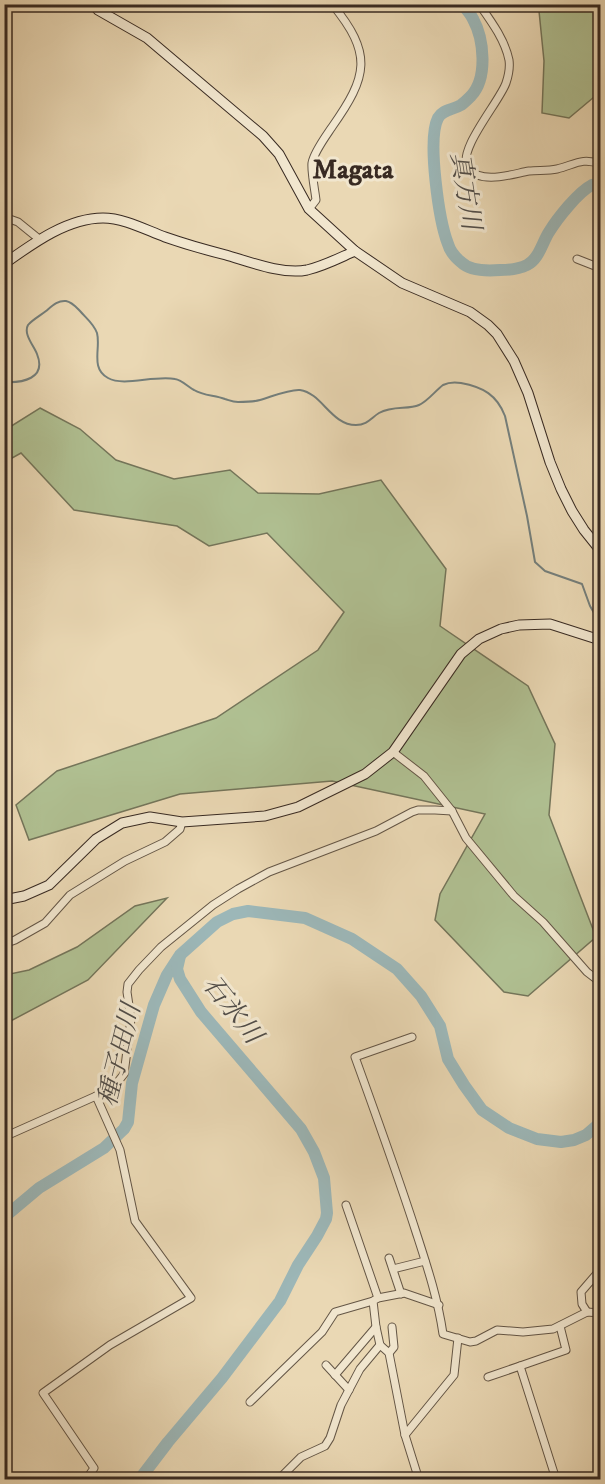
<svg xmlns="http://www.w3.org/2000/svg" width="605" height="1484" viewBox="0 0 605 1484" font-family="'IM FELL DW Pica','Noto Serif JP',serif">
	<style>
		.green { fill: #b0c092; stroke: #74755a; stroke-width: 1.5 }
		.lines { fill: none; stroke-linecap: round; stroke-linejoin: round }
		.stream { stroke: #747f7c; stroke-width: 2 }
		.river { stroke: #9cb7b8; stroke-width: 12 }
		.street-casing { stroke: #645646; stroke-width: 9 }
		.secondary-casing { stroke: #382a22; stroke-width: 11 }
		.street { stroke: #f1e6ce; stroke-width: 7 }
		.secondary { stroke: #f1e6ce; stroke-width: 9 }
		.labels { text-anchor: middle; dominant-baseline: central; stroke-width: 6; stroke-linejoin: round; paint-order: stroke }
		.water-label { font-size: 26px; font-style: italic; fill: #514d48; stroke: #f1e6ce }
		.quarter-label { font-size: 27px; font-weight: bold; fill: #382a22; stroke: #f1e6ce }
	</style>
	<rect width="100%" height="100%" fill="#ead8b4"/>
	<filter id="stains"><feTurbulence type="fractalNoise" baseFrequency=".00333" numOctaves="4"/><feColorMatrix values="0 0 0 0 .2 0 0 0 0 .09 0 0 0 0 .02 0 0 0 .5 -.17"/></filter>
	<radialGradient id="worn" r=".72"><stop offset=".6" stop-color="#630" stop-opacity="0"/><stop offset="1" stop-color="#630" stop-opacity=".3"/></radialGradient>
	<!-- green -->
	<g class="green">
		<polygon points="537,5 588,5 596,14 600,15 600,92 569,118 542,113 544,61 539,11"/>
		<polygon points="40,408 80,429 116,460 174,479 230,470 258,493 319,494 381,480 446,569 440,626 528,686 555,744 549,815 596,937 528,996 504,992 435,920 440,894 485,814 332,781 180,794 29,840 16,805 57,771 216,718 318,650 344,612 267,533 209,546 177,526 74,510 21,453 5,462 5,430"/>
		<polygon points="167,898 88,980 5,1024 5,975 29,970 77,947 135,906"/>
	</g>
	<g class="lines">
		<!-- stream -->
		<path class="stream" d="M4,382C22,383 47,379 37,354C34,346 23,334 28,325C32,320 41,315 46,311C52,306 58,300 66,301C72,302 76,307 80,311C86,318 94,324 97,333C101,348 90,368 108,378C124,387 154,375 175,379C182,380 188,387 194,390C204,396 215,395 225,399C229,400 232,402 238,402C245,402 253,402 260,400C271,397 289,389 300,390C322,393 331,425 356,425C367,425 371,418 379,413C393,405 408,410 419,405C428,401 435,391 443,385C449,382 455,382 461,383C483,387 497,395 505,416L527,516L535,562L545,571L582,584L590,606L600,623"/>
		<!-- river -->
		<g class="river">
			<path d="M462,4C466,9 470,13 473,19C484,39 488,78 471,96C468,99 464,103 461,105C453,110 443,109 438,118C427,139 439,221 448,244C450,251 456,258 461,262C470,271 488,271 500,270C509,270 519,269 527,265C539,259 542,243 549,232C557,219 578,192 592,185C593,184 599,184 600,184"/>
			<polyline points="4,1220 8,1214 39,1188 104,1148 124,1129 128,1122 132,1083 154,1005 167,975 180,955 217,922 233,914 248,911 305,918 352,939 397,969 421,996 440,1026 448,1059 464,1085 482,1110 509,1128 537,1139 561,1142 574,1140 586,1135 600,1123"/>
			<polyline points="139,1480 168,1442 222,1378 280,1301 298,1265 317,1236 326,1219 327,1213 324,1178 314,1152 301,1129 201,1012 180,979 177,969 180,956"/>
		</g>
		<defs>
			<g id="street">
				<path d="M479,4C491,21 505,40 509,60C510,67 508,77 506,83C500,101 456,151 468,168C481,185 512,174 529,171C538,170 548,171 557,169C574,165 582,157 600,164"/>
				<path d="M309,209L316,200C315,191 311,171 312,163C314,152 326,136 332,127C368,76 373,54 332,4"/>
				<polyline points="4,217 18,222 39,239"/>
				<polyline points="577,259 600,268"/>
				<polyline points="393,752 424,776 452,811 466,838 514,896 543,922 587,972 600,982"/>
				<polyline points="4,944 15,940 45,923 70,895 125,861 165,842 180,829 182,822"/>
				<path d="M412,1037L355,1057C376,1115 397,1173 416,1232C427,1266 438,1299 443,1334L470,1342L476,1341L497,1330L523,1332L553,1329L587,1312L600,1313"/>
				<polyline points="4,1137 96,1096 116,1084 124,1074 131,1019 127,992 128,984 139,970 161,947 213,905 238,889 269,872 376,831 412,812 418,810 435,810 452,811"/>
				<polyline points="346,1205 378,1298"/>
				<polyline points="389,1258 401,1294"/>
				<polyline points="393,1269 425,1261"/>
				<polyline points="587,1312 582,1304 581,1292 600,1270"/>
				<polyline points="389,1353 394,1347 392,1327"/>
				<polyline points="326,1365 349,1390"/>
				<polyline points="335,1375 376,1327"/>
				<polyline points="488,1377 520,1366"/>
				<polyline points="250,1402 322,1332 335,1312 373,1301"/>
				<polyline points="405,1435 454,1375 458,1338"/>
				<polyline points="86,1480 94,1468 43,1393 110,1345 191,1298 135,1221 120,1150 96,1096"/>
				<polyline points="278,1480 301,1457 325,1446 330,1438 341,1405 360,1369 380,1345"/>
				<polyline points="419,1480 405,1435 389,1353 380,1345 376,1327 373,1301 378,1298 404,1293 439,1305"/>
				<polyline points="548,1480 554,1473 520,1366 566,1350 560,1326"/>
			</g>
			<g id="secondary">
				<polyline points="93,4 98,10 147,38 263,136 279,154 309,209 355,251 402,283 470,312 488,325 497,334 514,361 528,393 550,462 561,489 572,511 584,530 600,550"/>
				<path d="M4,264C32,244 67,218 103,218C124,218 146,230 165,237C185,244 206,250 226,255C250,262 283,275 307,270C324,266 339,258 355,251"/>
				<polyline points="4,900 24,896 49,885 96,839 122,823 150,817 182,822 265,816 298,807 365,774 393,752 461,654 479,639 501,629 519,625 550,624 600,640"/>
			</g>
		</defs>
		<!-- street casing -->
		<use href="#street" class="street-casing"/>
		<!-- secondary casing -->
		<use href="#secondary" class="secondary-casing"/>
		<!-- street -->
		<use href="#street" class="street"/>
		<!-- secondary -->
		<use href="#secondary" class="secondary"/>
	</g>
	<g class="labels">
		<!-- water labels -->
		<g class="water-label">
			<text transform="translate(465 191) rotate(81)">真方川</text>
			<text transform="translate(232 1010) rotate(52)">石氷川</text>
			<text transform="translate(120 1055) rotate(-76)">種子田川</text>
		</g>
		<!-- quarter labels -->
		<g class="quarter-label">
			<text x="353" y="170">Magata</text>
		</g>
	</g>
	<!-- margin -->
	<rect width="605" height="1484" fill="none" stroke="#ead8b4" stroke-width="24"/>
	<rect x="6" y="6" width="593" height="1472" fill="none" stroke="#382a22" stroke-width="3"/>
	<rect x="12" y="12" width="581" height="1460" fill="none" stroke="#382a22" stroke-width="1.5"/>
	<rect width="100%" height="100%" filter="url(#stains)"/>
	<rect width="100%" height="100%" fill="url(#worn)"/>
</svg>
